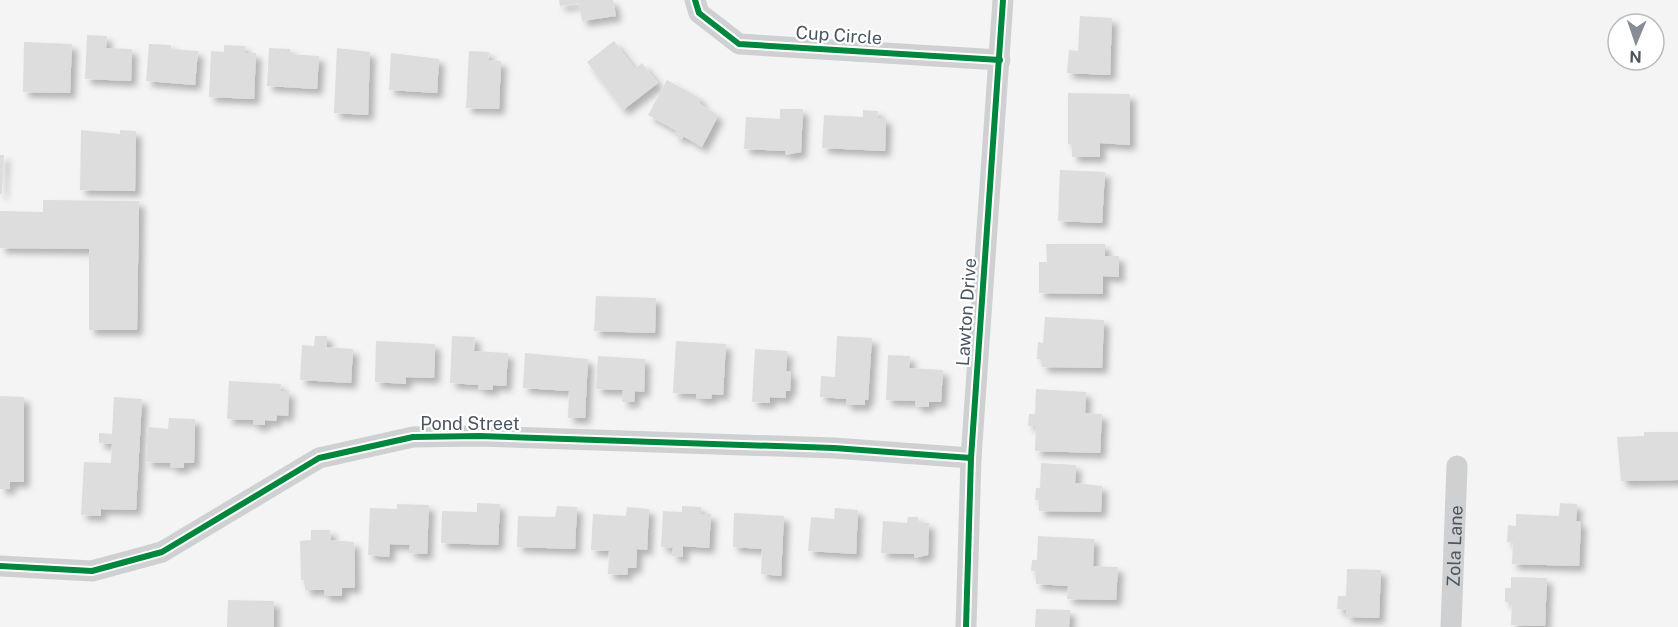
<svg xmlns="http://www.w3.org/2000/svg" width="1678" height="627" viewBox="0 0 1678 627" font-family="'Public Sans',sans-serif">
	<style>
		.building { fill: #ddddde; filter: url(#shadow) }
		.lines { fill: none; stroke-linecap: round; stroke-linejoin: round }
		.minor { stroke: #ced0d2; stroke-width: 21 }
		.cycleway-casing { stroke: #fff; stroke-width: 10 }
		.cycleway { stroke: #00873e; stroke-width: 6 }
		.labels { text-anchor: middle; dominant-baseline: central; stroke-width: 4.5; stroke-linejoin: round; paint-order: stroke }
		.street-label { font-size: 18px; fill: #4a5661; stroke: #fff }
	</style>
	<defs>
		<filter id="shadow"><feDropShadow dx="5.5" dy="5.5" stdDeviation="3" flood-color="#0004"/></filter>
	</defs>
	<rect width="100%" height="100%" fill="#f4f4f4"/>
	<!-- building -->
	<g class="building">
		<polygon points="559,0 613,0 616,16 582,21 579,3 560,6"/>
		<polygon points="1080,16 1112,18 1110,75 1067,73 1069,50 1078,51"/>
		<polygon points="87,35 107,36 106,48 132,49 131,81 85,79"/>
		<polygon points="614,41 635,69 642,63 658,83 623,110 587,62"/>
		<polygon points="24,42 72,44 70,93 23,92"/>
		<polygon points="149,44 171,45 171,49 198,51 195,85 146,81"/>
		<polygon points="224,45 245,46 245,53 256,53 254,99 209,97 211,51 224,52"/>
		<polygon points="269,48 290,49 290,54 319,56 317,89 267,86"/>
		<polygon points="337,48 370,52 368,115 334,113"/>
		<polygon points="469,51 489,52 488,60 501,61 499,109 466,108"/>
		<polygon points="391,53 439,59 437,93 389,90"/>
		<polygon points="667,80 701,99 699,103 718,116 702,147 683,136 682,139 674,135 677,131 648,115"/>
		<polygon points="1068,93 1130,94 1130,145 1100,143 1100,157 1072,157 1072,145 1068,144"/>
		<polygon points="780,109 803,109 801,152 785,155 785,151 744,149 746,117 780,119"/>
		<polygon points="863,110 878,111 877,118 886,118 885,151 822,148 824,115 863,117"/>
		<polygon points="81,130 120,134 120,130 136,131 135,191 80,190"/>
		<polygon points="0,155 4,155 2,194 0,194"/>
		<polygon points="1060,170 1105,172 1102,223 1058,221"/>
		<polygon points="43,200 139,201 137,330 89,330 89,249 0,248 0,211 43,212"/>
		<polygon points="1046,244 1105,244 1105,256 1119,256 1119,277 1103,276 1103,294 1039,293 1039,262 1047,262"/>
		<polygon points="596,296 656,298 655,333 594,331"/>
		<polygon points="1045,317 1104,320 1102,368 1042,367 1042,359 1037,359 1038,342 1043,343"/>
		<polygon points="315,336 327,336 327,347 353,349 351,383 300,380 302,345 314,346"/>
		<polygon points="452,336 475,337 474,351 508,353 506,386 493,385 493,390 478,389 479,385 450,383"/>
		<polygon points="837,336 872,338 868,400 865,400 865,405 846,405 846,399 820,397 821,376 835,377"/>
		<polygon points="376,341 435,344 434,378 406,377 406,384 375,382"/>
		<polygon points="676,341 726,344 723,395 712,394 711,399 696,398 696,394 673,393"/>
		<polygon points="755,349 787,351 786,371 791,372 790,391 786,391 786,398 770,397 770,403 752,402"/>
		<polygon points="525,353 588,359 585,418 568,418 569,391 523,388"/>
		<polygon points="888,355 910,356 909,368 943,370 941,402 929,402 929,407 915,406 915,401 886,400"/>
		<polygon points="598,356 645,359 644,392 635,391 634,402 622,402 623,390 596,389"/>
		<polygon points="229,381 281,384 280,391 289,391 288,416 277,415 276,421 265,420 265,425 253,425 253,420 227,419"/>
		<polygon points="1036,389 1086,392 1085,413 1102,414 1100,453 1035,451 1036,426 1028,426 1029,414 1035,414"/>
		<polygon points="0,396 24,397 24,482 10,482 10,489 0,489"/>
		<polygon points="114,397 142,399 136,510 101,509 101,516 81,515 84,462 111,463 112,444 99,443 99,433 112,434"/>
		<polygon points="169,418 195,419 194,463 184,463 184,468 170,467 171,463 146,462 148,427 168,429"/>
		<polygon points="1644,432 1678,432 1678,480 1621,481 1617,437 1644,436"/>
		<polygon points="1041,463 1076,465 1075,483 1102,486 1101,512 1039,511 1039,500 1035,500 1036,488 1040,488"/>
		<polygon points="477,503 500,504 498,545 441,543 442,511 477,512"/>
		<polygon points="1560,503 1577,504 1576,521 1581,522 1579,566 1512,564 1513,542 1507,542 1508,525 1516,526 1516,514 1559,516"/>
		<polygon points="397,504 429,505 427,554 409,553 410,545 390,544 389,557 368,555 370,508 397,509"/>
		<polygon points="557,506 577,507 575,549 517,547 518,516 555,517"/>
		<polygon points="682,506 701,507 701,514 711,514 709,548 683,546 683,557 672,556 673,548 661,547 663,511 682,512"/>
		<polygon points="627,507 649,509 647,550 637,549 636,568 628,568 627,575 608,574 609,551 591,550 593,514 626,516"/>
		<polygon points="835,508 858,510 856,554 808,551 811,517 834,519"/>
		<polygon points="734,513 784,516 781,576 761,574 762,549 733,547"/>
		<polygon points="908,517 918,517 918,522 929,523 928,555 914,558 914,554 881,553 883,521 907,523"/>
		<polygon points="311,530 330,530 331,540 354,542 355,588 342,588 342,596 324,596 324,590 305,590 304,580 301,580 300,541 311,540"/>
		<polygon points="1038,536 1094,539 1093,566 1118,567 1116,600 1067,599 1068,586 1036,584 1036,571 1031,571 1032,560 1037,560"/>
		<polygon points="1347,569 1381,570 1379,618 1346,617 1346,610 1337,609 1338,596 1346,596"/>
		<polygon points="1511,577 1547,578 1545,626 1511,625 1512,602 1505,602 1505,588 1511,588"/>
		<polygon points="228,600 274,601 274,627 227,627"/>
		<polygon points="1036,609 1070,610 1069,627 1035,627"/>
	</g>
	<g class="lines">
		<!-- minor -->
		<g class="minor">
			<polyline points="695,0 699,13 739,44 1000,60"/>
			<polyline points="0,566 92,571 162,552 319,458 413,437 479,436 834,448 971,458"/>
			<polyline points="966,627 971,458 1003,0"/>
			<path id="s1" d="M1451,627L1457,466"/>
		</g>
		<defs>
			<g id="cycleway">
				<polyline points="695,0 699,13 739,44 1000,60"/>
				<polyline points="0,566 92,571 162,552 319,458 413,437 479,436 834,448 971,458"/>
				<polyline points="966,627 971,458 1003,0"/>
			</g>
		</defs>
		<!-- cycleway casing -->
		<use href="#cycleway" class="cycleway-casing"/>
		<!-- cycleway -->
		<use href="#cycleway" class="cycleway"/>
	</g>
	<g class="labels">
		<!-- street labels -->
		<g class="street-label">
			<text transform="translate(839 35) rotate(4)">Cup Circle</text>
			<text transform="translate(966 312) rotate(-86)">Lawton Drive</text>
			<text x="470" y="423">Pond Street</text>
			<text stroke="none"><textPath href="#s1" startOffset="81">Zola Lane</textPath></text>
		</g>
	</g>
	<!-- north arrow -->
	<g transform="translate(1636 42) rotate(182)"><circle r="28" fill="#ffffff" stroke="#b7bbc0" stroke-width="1.5"/>
	<path d="M0-4.5L10 22L0 15L-10 22Z" fill="#868d94"/>
	<text y="-9" font-size="16" font-weight="bold" text-anchor="middle" fill="#4a5661">N</text>
	</g>
</svg>
